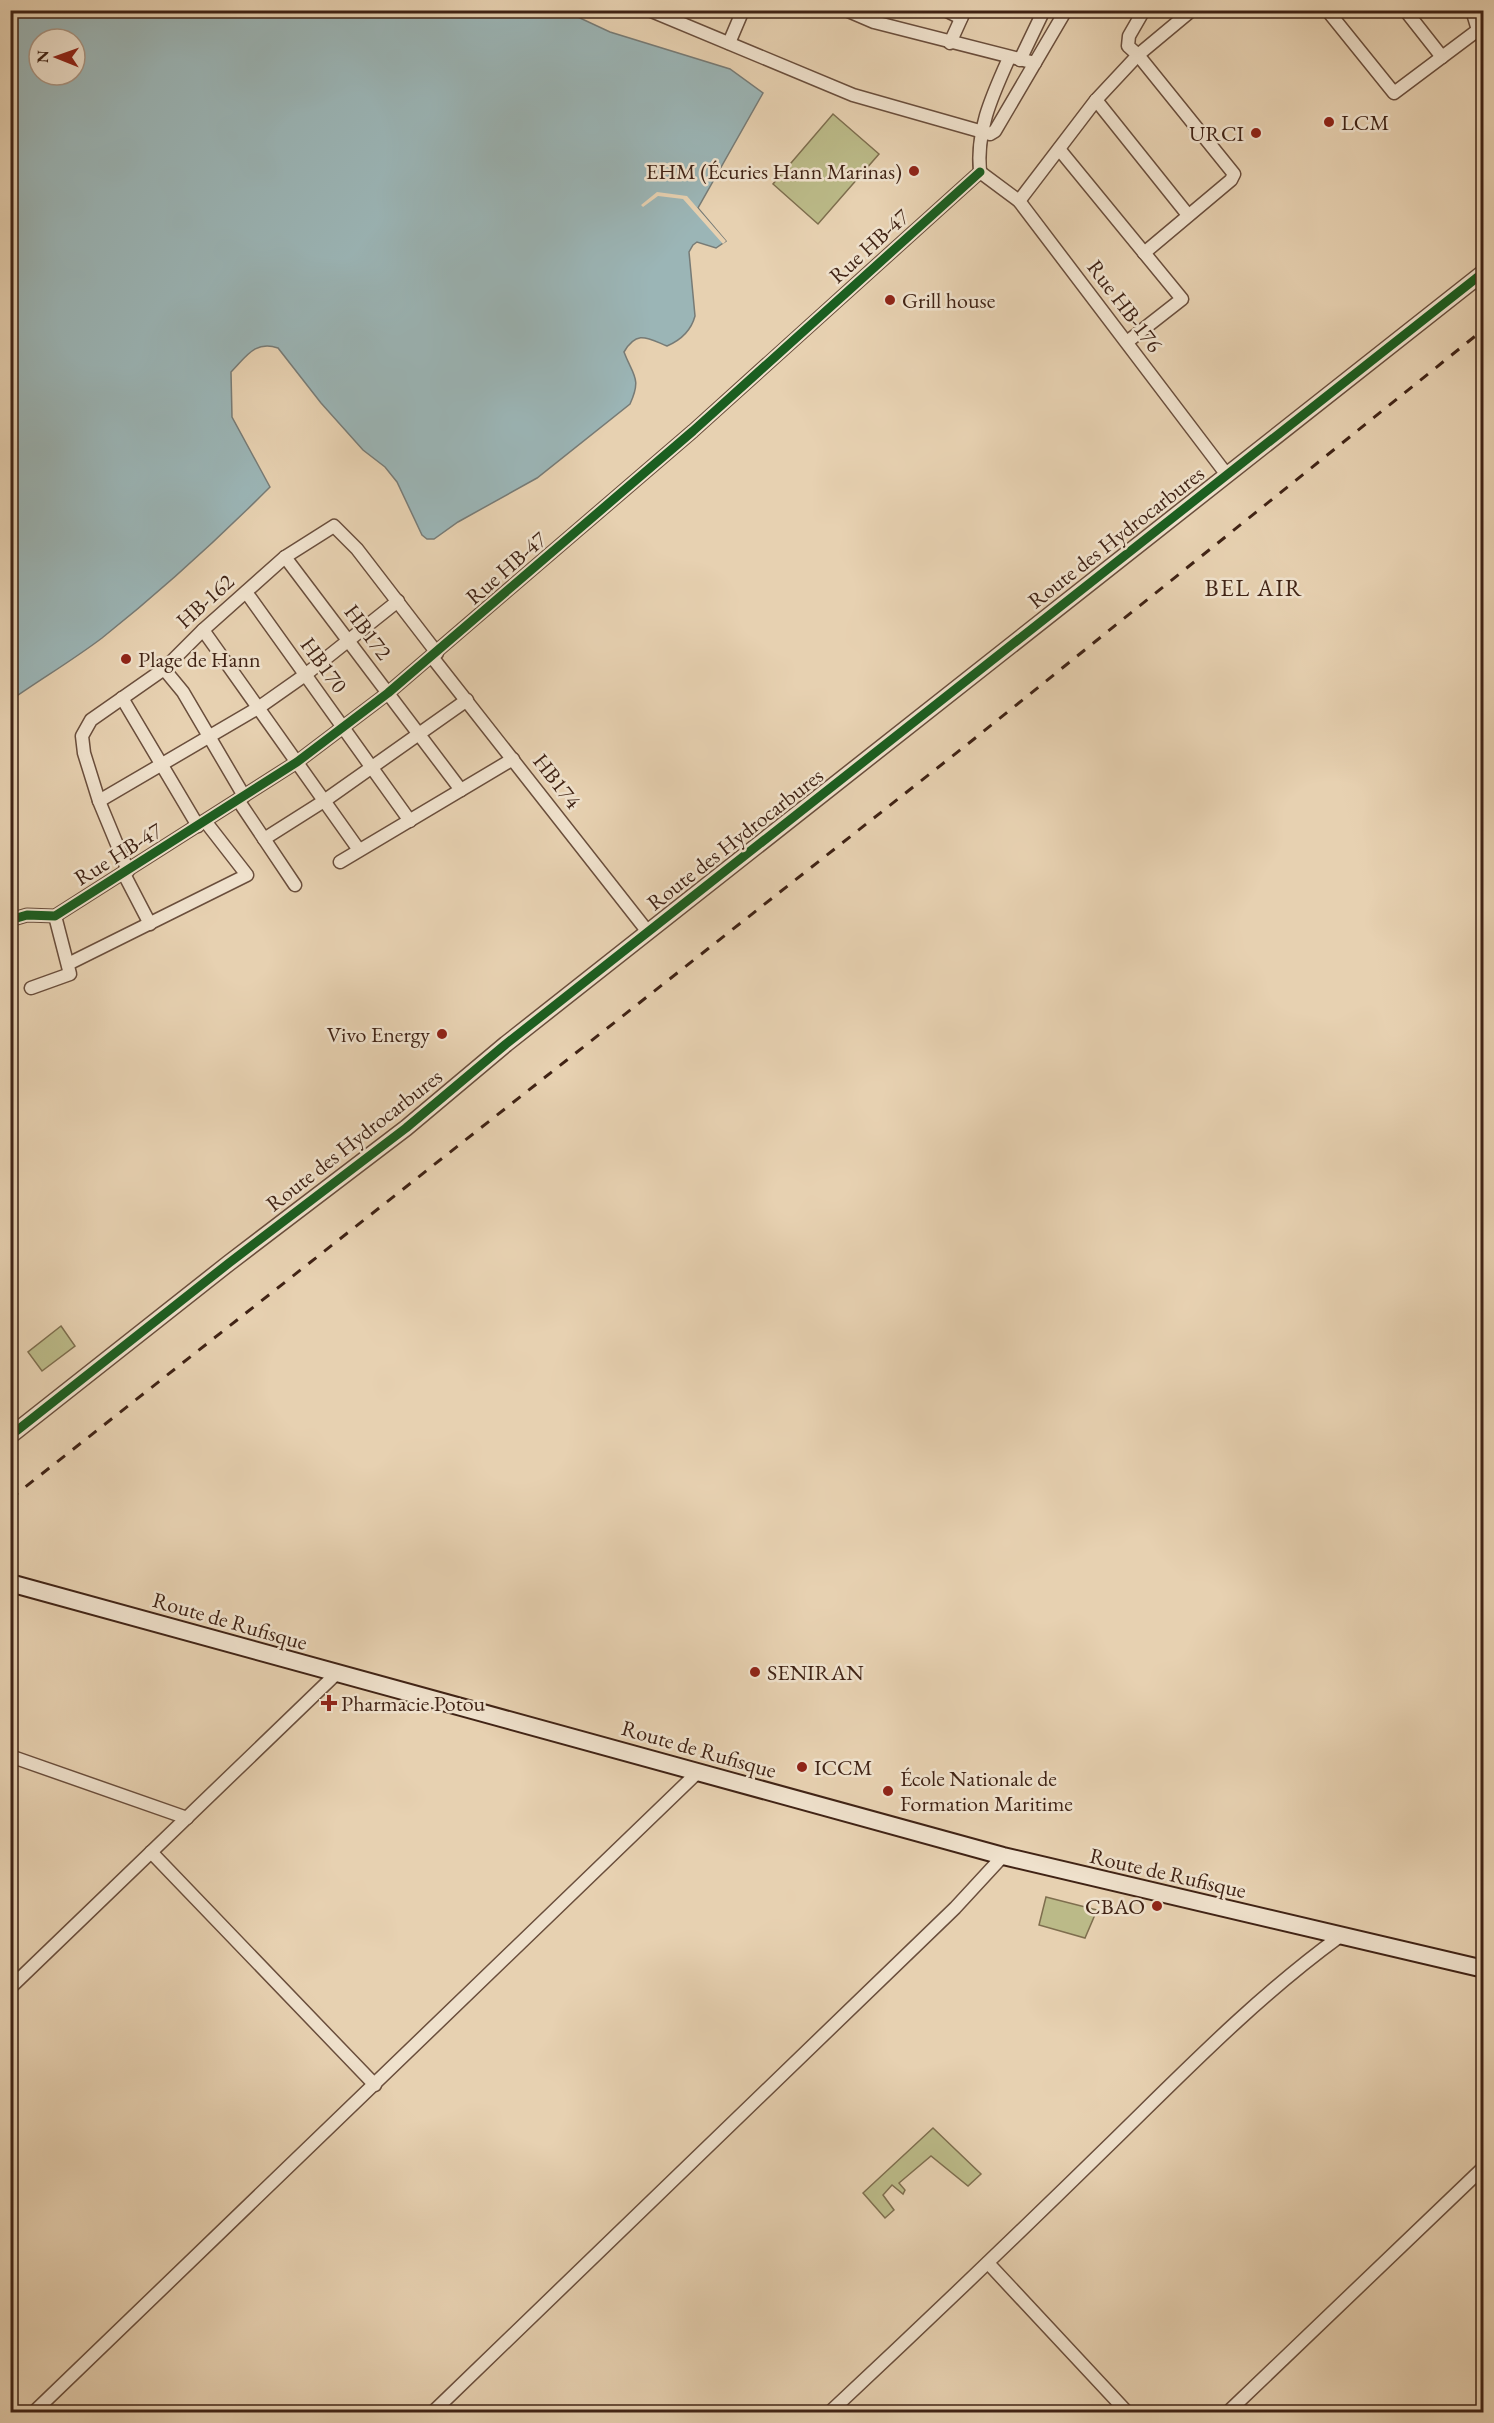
<svg xmlns="http://www.w3.org/2000/svg" width="1494" height="2423" viewBox="0 0 1494 2423" font-family="'EB Garamond',serif">
	<style>
		.green { fill: #bbba88; stroke: #7e6e4e; stroke-width: 1.5 }
		.water { fill: #9bb5b6; stroke: #777b76; stroke-width: 1.5; fill-rule: evenodd }
		.pier { fill: #e7d1b1 }
		.lines { fill: none; stroke-linecap: round; stroke-linejoin: round }
		.minor-casing { stroke: #6a4e3c; stroke-width: 15 }
		.tertiary-casing { stroke: #6a4e3c; stroke-width: 18 }
		.secondary-casing { stroke: #402315; stroke-width: 20 }
		.minor { stroke: #efe1cc; stroke-width: 12 }
		.tertiary { stroke: #efe1cc; stroke-width: 15 }
		.secondary { stroke: #efe1cc; stroke-width: 16 }
		.rail { stroke: #402315; stroke-width: 3; stroke-dasharray: 10 10; stroke-linecap: butt }
		.cycleway-casing { stroke: #efe1cc; stroke-width: 13 }
		.cycleway { stroke: #1b5e20; stroke-width: 9 }
		.poi-dot { fill: #8f2418; stroke: #efe1cc; stroke-width: 2 }
		.labels { text-anchor: middle; dominant-baseline: central; stroke-width: 5; stroke-linejoin: round; paint-order: stroke }
		.poi-label { font-size: 22px; fill: #402315; stroke: #efe1cc; text-anchor: start }
		.street-label { font-size: 22px; fill: #402315; stroke: #efe1cc }
		.neighbourhood-label { font-size: 24px; letter-spacing: 1.5px; fill: #402315; stroke: #efe1cc }
	</style>
	<rect width="100%" height="100%" fill="#e7d1b1"/>
	<filter id="stains"><feTurbulence type="fractalNoise" baseFrequency=".00333" numOctaves="4"/><feColorMatrix values="0 0 0 0 .2 0 0 0 0 .09 0 0 0 0 .02 0 0 0 .5 -.17"/></filter>
	<radialGradient id="worn" r=".72"><stop offset=".6" stop-color="#630" stop-opacity="0"/><stop offset="1" stop-color="#630" stop-opacity=".3"/></radialGradient>
	<!-- green -->
	<g class="green">
		<polygon points="833,114 879,154 818,224 773,184"/>
		<polygon points="61,1326 75,1346 42,1371 28,1352"/>
		<polygon points="1046,1897 1097,1910 1085,1938 1039,1925"/>
		<polygon points="933,2128 981,2174 968,2186 931,2156 899,2183 905,2190 903,2194 892,2185 883,2195 894,2210 885,2218 863,2193"/>
	</g>
	<!-- water -->
	<path class="water" d="M11,11H565L610,32L730,69L763,93L698,208L726,241L716,248L697,242L693,245L689,252L695,316C691,331 681,340 667,346C647,338 637,330 624,352C633,376 642,378 630,404L537,478L458,522L434,539H427L422,535L397,482L385,467L363,450L321,403L278,348C255,340 246,357 231,372L232,417L270,487C217,540 161,591 102,638C73,660 41,679 11,700ZM39,39H75V75H39Z"/>
	<!-- pier -->
	<polygon class="pier" points="657,192 687,196 726,241 723,244 683,199 658,196 643,207 641,205"/>
	<g class="lines">
		<defs>
			<g id="minor">
				<polyline points="649,10 853,95 990,134 995,131 1066,10"/>
				<polyline points="846,10 874,22 1035,63"/>
				<polyline points="945,10 961,18"/>
				<polyline points="1144,10 1129,36 1128,46 1138,55 1234,174 1231,180 1144,253"/>
				<polyline points="1327,10 1394,93 1478,30 1472,10"/>
				<polyline points="1405,10 1442,57"/>
				<polyline points="729,43 743,10"/>
				<polyline points="950,43 965,10"/>
				<polyline points="1020,60 1044,10"/>
				<polyline points="1096,100 1188,215"/>
				<polyline points="1059,149 1182,299 1127,342"/>
				<polyline points="980,172 1019,201 1227,475"/>
				<path d="M980,172C976,130 992,96 1009,58"/>
				<polyline points="1019,201 1096,100 1138,55 1192,10"/>
				<polyline points="285,557 461,790"/>
				<polyline points="246,592 410,821"/>
				<polyline points="203,630 359,850"/>
				<polyline points="432,657 648,932"/>
				<polyline points="164,669 183,692 244,796"/>
				<polyline points="122,698 198,826"/>
				<polyline points="238,800 295,885"/>
				<polyline points="99,801 258,708 305,675 398,601"/>
				<polyline points="264,839 324,801 467,700"/>
				<polyline points="340,862 513,759"/>
				<polyline points="128,871 99,801 84,753 82,736 91,720 164,669 203,630 285,557 334,526 357,549 437,653"/>
				<polyline points="124,874 150,924"/>
				<polyline points="10,920 27,915 55,916 297,762 388,693 693,431 980,172"/>
				<polyline points="68,964 247,875 205,821"/>
				<polyline points="31,988 70,974 55,916"/>
				<polyline points="10,1756 187,1818"/>
				<polyline points="151,1852 375,2085"/>
				<polyline points="10,1988 336,1674"/>
				<polyline points="988,2263 1127,2412"/>
				<polyline points="34,2412 698,1772"/>
				<polyline points="433,2412 955,1908 1003,1856"/>
				<path d="M830,2412C923,2325 1015,2237 1106,2148C1181,2075 1254,1999 1339,1937"/>
				<polyline points="1228,2412 1484,2167"/>
			</g>
			<polyline id="tertiary" points="10,1436 229,1263 406,1128 506,1044 1484,272"/>
			<polyline id="secondary" points="10,1583 1003,1856 1484,1969"/>
		</defs>
		<!-- minor casing -->
		<use href="#minor" class="minor-casing"/>
		<!-- tertiary casing -->
		<use href="#tertiary" class="tertiary-casing"/>
		<!-- secondary casing -->
		<use href="#secondary" class="secondary-casing"/>
		<!-- minor -->
		<use href="#minor" class="minor"/>
		<!-- tertiary -->
		<use href="#tertiary" class="tertiary"/>
		<!-- secondary -->
		<use href="#secondary" class="secondary"/>
		<!-- rail -->
		<polyline class="rail" points="10,1499 969,743 1484,329"/>
		<defs>
			<g id="cycleway">
				<polyline points="10,920 27,915 55,916 297,762 388,693 693,431 980,172"/>
				<polyline points="10,1436 229,1263 406,1128 506,1044 1484,272"/>
			</g>
		</defs>
		<!-- cycleway casing -->
		<use href="#cycleway" class="cycleway-casing"/>
		<!-- cycleway -->
		<use href="#cycleway" class="cycleway"/>
	</g>
	<!-- markers -->
	<g class="poi-dot">
		<circle cx="1329" cy="122" r="6"/>
		<circle cx="1256" cy="133" r="6"/>
		<circle cx="914" cy="171" r="6"/>
		<circle cx="890" cy="300" r="6"/>
		<circle cx="126" cy="659" r="6"/>
		<circle cx="442" cy="1034" r="6"/>
		<circle cx="755" cy="1672" r="6"/>
		<path d="M326 1694h6v6h6v6h-6v6h-6v-6h-6v-6h6z"/>
		<circle cx="802" cy="1767" r="6"/>
		<circle cx="888" cy="1791" r="6"/>
		<circle cx="1157" cy="1906" r="6"/>
	</g>
	<g class="labels">
		<!-- poi labels -->
		<g class="poi-label">
			<text x="1341" y="122">LCM</text>
			<text x="1244" y="133" text-anchor="end">URCI</text>
			<text x="902" y="171" text-anchor="end">EHM (Écuries Hann Marinas)</text>
			<text x="902" y="300">Grill house</text>
			<text x="138" y="659">Plage de Hann</text>
			<text x="430" y="1034" text-anchor="end">Vivo Energy</text>
			<text x="767" y="1672">SENIRAN</text>
			<text x="341" y="1703">Pharmacie Potou</text>
			<text x="814" y="1767">ICCM</text>
			<text x="900" y="1778">École Nationale de<tspan x="900" dy="25">Formation Maritime</tspan></text>
			<text x="1145" y="1906" text-anchor="end">CBAO</text>
		</g>
		<!-- street labels -->
		<g class="street-label">
			<text transform="translate(869 246) rotate(-42)">Rue HB-47</text>
			<text transform="translate(1125 306) rotate(53)">Rue HB-176</text>
			<text transform="translate(1116 537) rotate(-38)">Route des Hydrocarbures</text>
			<text transform="translate(506 568) rotate(-41)">Rue HB-47</text>
			<text transform="translate(205 601) rotate(-42)">HB-162</text>
			<text transform="translate(368 632) rotate(53)">HB172</text>
			<text transform="translate(324 665) rotate(54)">HB170</text>
			<text transform="translate(557 781) rotate(52)">HB174</text>
			<text transform="translate(735 839) rotate(-38)">Route des Hydrocarbures</text>
			<text transform="translate(118 854) rotate(-32)">Rue HB-47</text>
			<text transform="translate(354 1140) rotate(-38)">Route des Hydrocarbures</text>
			<text transform="translate(230 1621) rotate(16)">Route de Rufisque</text>
			<text transform="translate(699 1749) rotate(16)">Route de Rufisque</text>
			<text transform="translate(1168 1873) rotate(13)">Route de Rufisque</text>
		</g>
		<!-- neighbourhood labels -->
		<g class="neighbourhood-label">
			<text x="1254" y="587">BEL AIR</text>
		</g>
	</g>
	<!-- margin -->
	<rect width="1494" height="2423" fill="none" stroke="#e7d1b1" stroke-width="36"/>
	<rect x="12" y="12" width="1470" height="2399" fill="none" stroke="#402315" stroke-width="3"/>
	<rect x="18" y="18" width="1458" height="2387" fill="none" stroke="#402315" stroke-width="1.5"/>
	<!-- north arrow -->
	<g transform="translate(57 57) rotate(271)"><circle r="28" fill="#efe1cc" stroke="#a99583" stroke-width="1.5"/>
	<path d="M0-4.5L10 22L0 15L-10 22Z" fill="#8f2418"/>
	<text y="-9" font-size="16" font-weight="bold" text-anchor="middle" fill="#402315">N</text>
	</g>
	<rect width="100%" height="100%" filter="url(#stains)"/>
	<rect width="100%" height="100%" fill="url(#worn)"/>
</svg>
